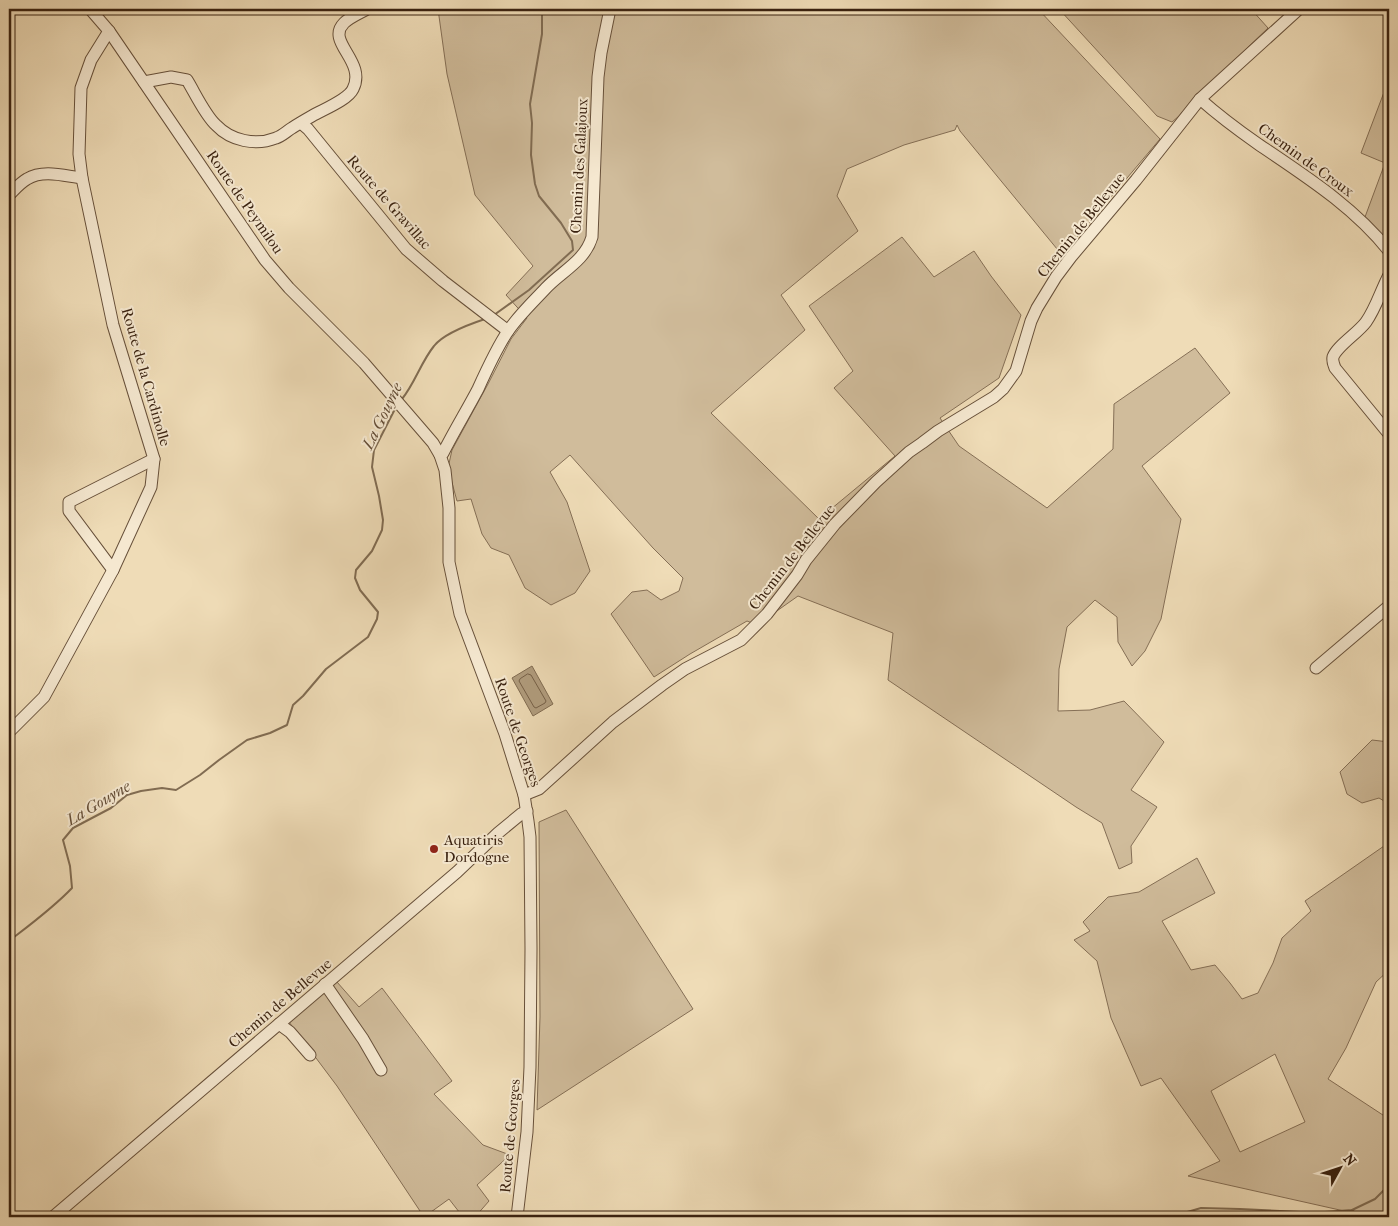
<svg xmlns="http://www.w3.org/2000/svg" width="1398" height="1226" viewBox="0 0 1398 1226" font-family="'IM FELL French Canon',serif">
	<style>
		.green { fill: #d0bc9b; stroke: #856f56; fill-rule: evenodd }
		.water { fill: #b19d7e; stroke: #816c52 }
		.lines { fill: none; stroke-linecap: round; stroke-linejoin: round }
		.shore { stroke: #766047; stroke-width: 1 }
		.stream { stroke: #816c52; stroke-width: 2 }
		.minor-casing { stroke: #67503a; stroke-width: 13 }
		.minor { stroke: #f5e8d0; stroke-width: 11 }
		.poi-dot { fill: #8f2418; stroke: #f5e8d0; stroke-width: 2 }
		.labels { text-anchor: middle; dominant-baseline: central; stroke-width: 4; stroke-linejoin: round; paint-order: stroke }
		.street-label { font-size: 15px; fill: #3a2210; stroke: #f5e8d0 }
		.poi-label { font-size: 15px; fill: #3a2210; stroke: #f5e8d0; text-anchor: start }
		.water-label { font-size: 16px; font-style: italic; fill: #644d36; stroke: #f5e8d0 }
	</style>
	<rect width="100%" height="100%" fill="#efdcb7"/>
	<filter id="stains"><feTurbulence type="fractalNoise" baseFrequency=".004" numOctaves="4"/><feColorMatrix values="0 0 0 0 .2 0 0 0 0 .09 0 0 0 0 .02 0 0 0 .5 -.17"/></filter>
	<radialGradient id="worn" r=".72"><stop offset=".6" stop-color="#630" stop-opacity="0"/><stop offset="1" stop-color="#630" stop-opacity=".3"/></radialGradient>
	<!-- green -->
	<g class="green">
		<polygon points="438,9 1038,9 1160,139 1062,255 960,131 957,125 955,130 904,145 847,169 837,196 858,231 781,295 805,330 711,413 819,519 895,456 834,388 853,371 809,306 902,237 934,277 974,251 991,276 1021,315 999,378 940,418 959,446 1047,508 1113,449 1114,404 1195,348 1230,393 1142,466 1181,519 1161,619 1145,651 1132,666 1118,642 1117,617 1095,600 1067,627 1059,669 1058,711 1090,710 1124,701 1164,742 1131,790 1157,807 1131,846 1132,863 1119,869 1102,823 1076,807 888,680 893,633 798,596 757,625 747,621 690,654 654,677 611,614 632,592 647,590 661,600 679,591 683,578 653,548 570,455 550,472 567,502 590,571 575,593 551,605 525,588 509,555 491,548 482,534 471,499 457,501 448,468 452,450 488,384 511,339 527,318 506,295 533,266 475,195 447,74"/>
		<polygon points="1059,9 1251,9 1268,28 1192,101 1179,116 1172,122 1157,116"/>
		<polygon points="1389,79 1389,236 1386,241 1365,217 1385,163 1361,153"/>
		<polygon points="1372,740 1389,742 1389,804 1379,798 1362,803 1347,794 1340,772"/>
		<polygon points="566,810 693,1009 537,1110 540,1017 539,822"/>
		<path d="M1384,846L1389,858V970L1376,982L1346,1048L1328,1079L1389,1119V1217H1371L1188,1176L1220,1161L1161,1078L1141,1086L1111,1018L1097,961L1074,940L1090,931L1083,922L1108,897L1139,892L1197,858L1215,893L1162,921L1191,970L1215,965L1230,983L1242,999L1258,993L1273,963L1282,938L1311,911L1305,901ZM1275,1054L1305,1122L1240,1152L1211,1091Z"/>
		<polygon points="337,982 359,1007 382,988 452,1081 434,1094 483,1145 510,1155 477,1185 489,1201 475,1217 463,1217 449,1199 424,1217 337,1086 289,1022"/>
	</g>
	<!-- water -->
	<polygon class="water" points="532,666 553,704 533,716 512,678"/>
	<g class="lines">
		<!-- shore -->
		<polygon class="shore" points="528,674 531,675 546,701 545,703 536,708 534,707 519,681 520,679"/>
		<!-- stream -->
		<g class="stream">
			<polyline points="494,315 529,290 573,250 572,241 561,223 539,196 535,184 531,155 532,123 530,104 542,34 542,9"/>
			<path d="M402,399C415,383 421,362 434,346C444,333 470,324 485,319"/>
			<path d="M9,941C31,924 53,908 72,888L70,866L63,840L73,828L111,808L127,795L141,791L162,788L176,790L200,775L219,760L247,740L270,733L287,725L293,705L303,696L326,669L368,637L377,619L378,612L360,590L355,578L356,570L372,551L382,530L383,520L379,496L372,467L374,450L396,407"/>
			<polyline points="1352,1210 1360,1217"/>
			<polyline points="1170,1217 1201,1208 1240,1209 1300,1212 1325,1212 1352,1210 1375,1199 1389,1185"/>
		</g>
		<defs>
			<g id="minor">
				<polyline points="90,9 109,31 265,260 289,288 364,363 433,443 440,455 445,470 449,508 449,562 460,614 505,734 524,795 528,821 530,837 531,949 530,1067 527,1132 517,1217"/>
				<path d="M144,82L171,77L187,80C195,93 205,115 216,125C231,141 256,146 276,138C282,136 287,131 292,128C298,124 305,120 312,116C322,110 348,100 353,89C367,61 325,42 344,23C350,17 360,13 367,9"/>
				<path d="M1200,99C1218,115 1238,130 1258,144C1305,176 1353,206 1389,251"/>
				<polyline points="301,123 308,129 406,249 443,281 508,331"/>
				<path d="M9,195C15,189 20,183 27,179C43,169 65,176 82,178"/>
				<path d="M1389,275C1381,290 1376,308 1366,322C1358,333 1337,346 1333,357C1332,361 1334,365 1335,368L1389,434"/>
				<path d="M440,455L443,453C454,431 467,410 478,389C487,369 496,349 508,331C519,315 533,302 546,288C562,271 585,261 592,237L598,77L601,53L610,9"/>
				<polyline points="113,570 69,511 69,502 154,459"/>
				<polyline points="1316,668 1389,606"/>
				<polyline points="9,732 44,697 113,570 151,487 154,459 113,325 82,178 79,154 81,88 91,60 109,31"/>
				<polyline points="524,795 539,789 613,722 662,685 685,669 741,640 767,614 797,575 806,560 835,524 876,482 909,452 922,443 938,431 994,397 1003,389 1016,371 1031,321 1037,308 1056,277 1071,257 1136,180 1200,99 1299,9"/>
				<polyline points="325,984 363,1039 381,1070"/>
				<polyline points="279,1024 290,1032 310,1055"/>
				<polyline points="53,1217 457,872 498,833 521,814 527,811"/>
			</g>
		</defs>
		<!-- minor casing -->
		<use href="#minor" class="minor-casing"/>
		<!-- minor -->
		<use href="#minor" class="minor"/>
	</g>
	<!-- markers -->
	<circle class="poi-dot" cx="434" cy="849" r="5"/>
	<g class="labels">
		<!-- street labels -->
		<g class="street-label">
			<text transform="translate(1306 160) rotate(36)">Chemin de Croux</text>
			<text transform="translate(579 166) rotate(-87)">Chemin des Galajoux</text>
			<text transform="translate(245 202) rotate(55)">Route de Peymilou</text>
			<text transform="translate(389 202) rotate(49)">Route de Gravillac</text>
			<text transform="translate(1081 225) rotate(-51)">Chemin de Bellevue</text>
			<text transform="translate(146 377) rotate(74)">Route de la Cardinolle</text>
			<text transform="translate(792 557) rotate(-52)">Chemin de Bellevue</text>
			<text transform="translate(518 732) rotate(71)">Route de Georges</text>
			<text transform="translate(280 1003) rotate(-40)">Chemin de Bellevue</text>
			<text transform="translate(510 1136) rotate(-85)">Route de Georges</text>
		</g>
		<!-- poi labels -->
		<g class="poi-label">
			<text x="444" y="840">Aquatiris<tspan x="444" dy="17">Dordogne</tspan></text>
		</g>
		<!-- water labels -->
		<g class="water-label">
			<text transform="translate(382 416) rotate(-64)">La Gouyne</text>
			<text transform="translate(98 803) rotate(-31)">La Gouyne</text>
		</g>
	</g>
	<!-- margin -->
	<rect width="1398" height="1226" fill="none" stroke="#efdcb7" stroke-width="30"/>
	<rect x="10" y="10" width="1378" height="1206" fill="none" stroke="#3a2210" stroke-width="2.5"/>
	<rect x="15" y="15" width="1368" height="1196" fill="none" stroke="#3a2210"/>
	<!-- north arrow -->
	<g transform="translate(1340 1168) rotate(50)" stroke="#f5e8d0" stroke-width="4" paint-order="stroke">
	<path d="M0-4L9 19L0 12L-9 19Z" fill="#3a2210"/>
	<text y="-8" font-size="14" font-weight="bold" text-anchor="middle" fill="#3a2210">N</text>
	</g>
	<rect width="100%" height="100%" filter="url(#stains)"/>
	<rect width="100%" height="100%" fill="url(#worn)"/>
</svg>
